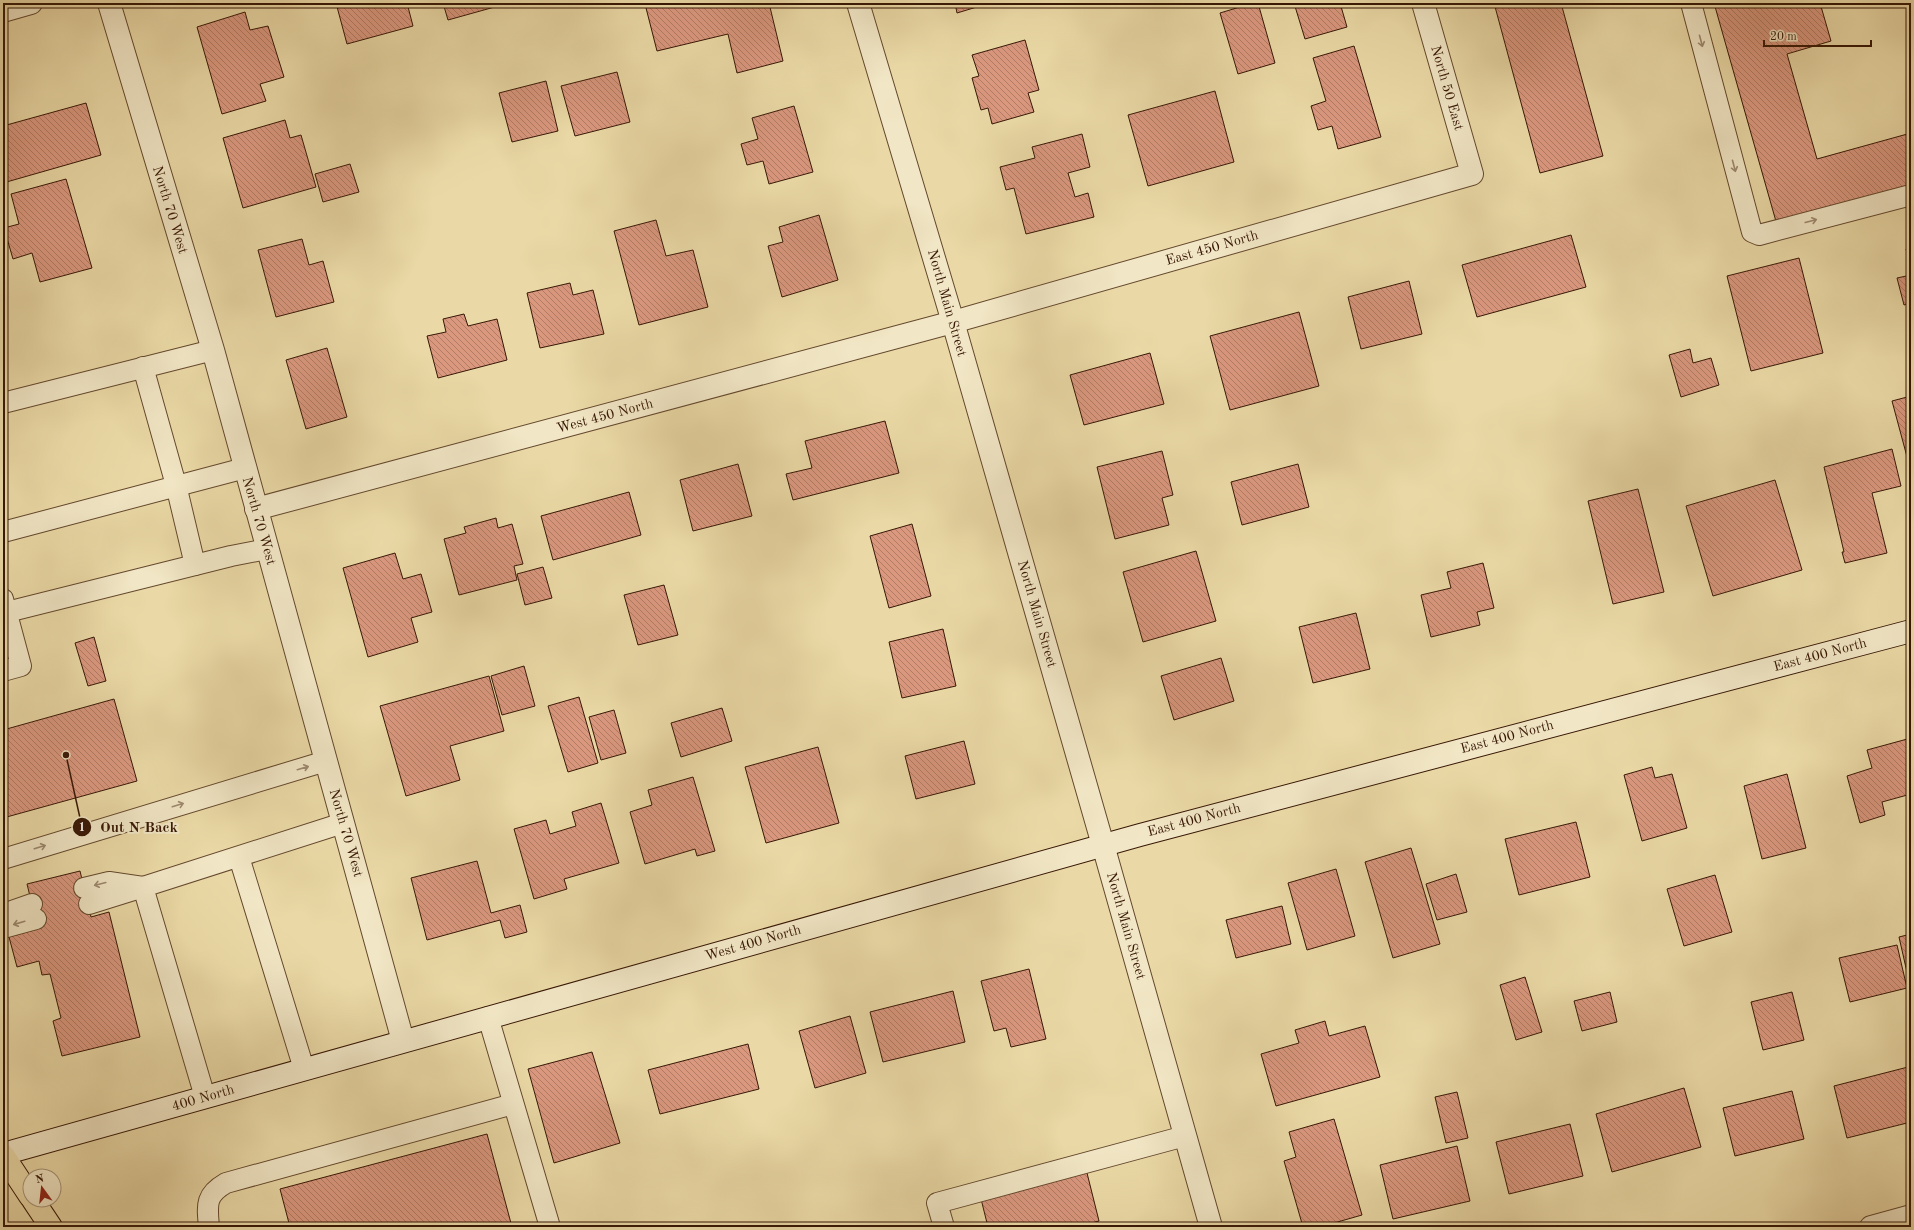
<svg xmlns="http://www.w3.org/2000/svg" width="1914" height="1230" viewBox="0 0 1914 1230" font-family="'Old Standard TT',serif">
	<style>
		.building { fill: url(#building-back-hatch); stroke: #371705 }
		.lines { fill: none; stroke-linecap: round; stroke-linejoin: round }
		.service-casing { stroke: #64482d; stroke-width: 22 }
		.minor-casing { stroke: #64482d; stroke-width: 24 }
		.tertiary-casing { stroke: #64482d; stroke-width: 24 }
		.secondary-casing { stroke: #371705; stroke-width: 24 }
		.primary-casing { stroke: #371705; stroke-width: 24 }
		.service { stroke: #f1e6c5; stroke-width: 20 }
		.minor { stroke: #f1e6c5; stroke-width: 22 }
		.tertiary { stroke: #f1e6c5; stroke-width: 22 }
		.secondary { stroke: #f1e6c5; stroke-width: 22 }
		.primary { stroke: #ead9a6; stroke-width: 22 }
		.oneway { stroke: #9d896f }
		.labels { text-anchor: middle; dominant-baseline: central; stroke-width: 4; stroke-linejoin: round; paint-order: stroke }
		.street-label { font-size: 14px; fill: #371705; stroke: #f1e6c5 }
		.leader { fill: none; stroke: #371705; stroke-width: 1.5 }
		.callout-dot { fill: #371705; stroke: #f1e6c5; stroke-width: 1.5 }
		.mark-label { font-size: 12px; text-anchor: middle; font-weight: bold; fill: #fff }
		.callout-label { font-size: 15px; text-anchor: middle; font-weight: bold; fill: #371705; stroke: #f1e6c5; stroke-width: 4; stroke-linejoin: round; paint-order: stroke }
	</style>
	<defs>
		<pattern id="building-back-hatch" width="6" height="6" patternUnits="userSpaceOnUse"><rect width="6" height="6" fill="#da987f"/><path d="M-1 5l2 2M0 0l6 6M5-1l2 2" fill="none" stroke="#b27b66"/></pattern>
	</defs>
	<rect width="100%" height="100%" fill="#ead9a6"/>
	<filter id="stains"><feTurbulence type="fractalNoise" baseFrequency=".005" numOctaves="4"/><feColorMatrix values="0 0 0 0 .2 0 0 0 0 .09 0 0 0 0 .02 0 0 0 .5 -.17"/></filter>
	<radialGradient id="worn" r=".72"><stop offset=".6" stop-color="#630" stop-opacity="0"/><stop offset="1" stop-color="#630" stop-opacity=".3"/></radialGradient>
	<!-- building -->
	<g class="building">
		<polygon points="336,3 407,3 413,26 347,44"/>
		<polygon points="443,3 509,3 448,20"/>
		<polygon points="648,3 769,3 783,61 737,73 728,34 657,51 645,4"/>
		<polygon points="955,3 990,3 957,13"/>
		<polygon points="1253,3 1258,3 1275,63 1238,74 1220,13"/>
		<polygon points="1294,3 1340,3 1347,27 1305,39"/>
		<polygon points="1494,3 1561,3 1603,156 1540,173"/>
		<polygon points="1714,3 1820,3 1831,41 1787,54 1817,159 1911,133 1911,187 1777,225"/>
		<polygon points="245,12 250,30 268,26 284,77 260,84 266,101 222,114 197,27"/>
		<polygon points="1025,40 1039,90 1028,93 1034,112 992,124 988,108 981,110 972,78 979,76 972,55"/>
		<polygon points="1354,46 1381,137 1338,149 1332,126 1318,130 1311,106 1326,101 1313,58"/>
		<polygon points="617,72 630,122 575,136 561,86"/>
		<polygon points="546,81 558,131 512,142 499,93"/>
		<polygon points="1215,91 1234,162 1148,186 1128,115"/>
		<polygon points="86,103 101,155 3,183 3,126"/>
		<polygon points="794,106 813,172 769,184 763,161 747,165 741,144 758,139 752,118"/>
		<polygon points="285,120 290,138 301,135 316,187 243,208 223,138"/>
		<polygon points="1082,134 1090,167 1068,173 1075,197 1088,193 1094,217 1026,234 1014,188 1006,190 1000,167 1035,158 1032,147"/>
		<polygon points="350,164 359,192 323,202 315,174"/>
		<polygon points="66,179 92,268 40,282 32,253 13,259 4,228 19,224 11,194"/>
		<polygon points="819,215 838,280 782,297 768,246 783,242 779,227"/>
		<polygon points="656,220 666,256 693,250 708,307 639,325 614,231"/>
		<polygon points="1571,235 1586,287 1477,317 1462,265"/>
		<polygon points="302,239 309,265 323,261 334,302 276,317 258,250"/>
		<polygon points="1911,247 1911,267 1906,249"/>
		<polygon points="1799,258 1823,353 1751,371 1727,276"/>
		<polygon points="1911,275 1911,303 1904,305 1897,278"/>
		<polygon points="1409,281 1422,334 1361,349 1348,297"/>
		<polygon points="570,283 573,295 593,290 604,334 540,348 527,293"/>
		<polygon points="1299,312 1319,386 1230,410 1210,336"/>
		<polygon points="464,314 468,326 497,319 507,360 438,378 427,336 446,332 443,319"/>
		<polygon points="327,348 347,417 306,429 286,360"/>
		<polygon points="1690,349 1693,363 1711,358 1719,385 1681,397 1669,355"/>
		<polygon points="1150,353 1164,404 1084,425 1070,375"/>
		<polygon points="1911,396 1911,468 1910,468 1892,401"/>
		<polygon points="885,421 899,473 793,500 786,474 812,468 805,441"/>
		<polygon points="1892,449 1901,486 1872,493 1887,553 1845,563 1842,552 1844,552 1824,467"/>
		<polygon points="1162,451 1173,495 1162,498 1169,525 1115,539 1097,467"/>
		<polygon points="738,464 752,516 693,531 680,480"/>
		<polygon points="1298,464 1309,507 1242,525 1231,482"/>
		<polygon points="1775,480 1802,570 1713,596 1686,506"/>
		<polygon points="1638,489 1664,592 1613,604 1588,501"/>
		<polygon points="629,492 641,535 553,560 541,516"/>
		<polygon points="496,518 498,528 512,524 523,564 514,566 517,580 459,595 444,539 466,533 464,527"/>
		<polygon points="912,524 931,596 889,608 870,536"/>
		<polygon points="1196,551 1216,621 1143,642 1123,572"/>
		<polygon points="395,553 403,579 421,574 432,612 411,618 418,642 368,657 343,568"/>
		<polygon points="1483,563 1494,608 1477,612 1480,625 1431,637 1421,595 1451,588 1447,572"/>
		<polygon points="543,567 552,598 525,605 517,574"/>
		<polygon points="664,585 678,635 638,645 624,595"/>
		<polygon points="1356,613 1370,669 1313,683 1299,627"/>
		<polygon points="943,629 956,686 902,698 889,642"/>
		<polygon points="94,637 106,681 88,686 75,643"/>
		<polygon points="1221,658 1234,701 1174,720 1161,676"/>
		<polygon points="524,666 535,706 502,715 491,676"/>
		<polygon points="489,676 504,731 450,746 460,780 406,796 380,706"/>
		<polygon points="579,697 598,763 568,772 548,706"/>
		<polygon points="114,699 137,781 3,818 3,730"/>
		<polygon points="722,708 732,741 681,757 671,723"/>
		<polygon points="614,710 626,753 601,760 589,717"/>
		<polygon points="1911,738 1911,794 1882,802 1885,815 1860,823 1847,776 1872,768 1867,750"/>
		<polygon points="964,741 975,784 916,799 905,756"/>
		<polygon points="818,747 839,823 766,843 745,767"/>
		<polygon points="1652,767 1655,778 1672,774 1687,828 1642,841 1624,775"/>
		<polygon points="1787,774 1806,848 1762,859 1744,786"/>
		<polygon points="693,777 715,851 697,856 695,849 645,864 630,812 652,805 648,790"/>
		<polygon points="601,803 619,863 564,879 567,889 534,899 514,829 546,820 550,834 576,826 572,812"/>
		<polygon points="1576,822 1590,877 1519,895 1505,839"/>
		<polygon points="1411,848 1440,944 1393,958 1365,862"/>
		<polygon points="477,861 491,913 520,905 527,932 505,938 500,920 427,940 411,878"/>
		<polygon points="1336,869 1355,936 1307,950 1288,883"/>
		<polygon points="80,871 91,917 109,912 140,1037 62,1056 53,1021 61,1018 50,974 42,975 39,961 17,967 9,937 38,929 27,884"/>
		<polygon points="1456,874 1467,912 1437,920 1426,884"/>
		<polygon points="1715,875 1732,932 1684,946 1667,889"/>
		<polygon points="1282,906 1291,944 1236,958 1226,920"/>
		<polygon points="1911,934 1911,990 1899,937"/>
		<polygon points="1897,945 1907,988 1850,1002 1839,958"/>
		<polygon points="1029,969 1046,1039 1011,1047 1006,1028 994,1031 981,981"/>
		<polygon points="1525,977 1542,1032 1516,1040 1500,985"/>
		<polygon points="953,991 965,1042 883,1062 870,1012"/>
		<polygon points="1610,992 1617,1022 1582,1031 1574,1001"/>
		<polygon points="1792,992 1804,1040 1763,1050 1751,1002"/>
		<polygon points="850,1016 866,1073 815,1088 799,1031"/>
		<polygon points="1325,1021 1329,1036 1365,1026 1380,1077 1276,1106 1261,1054 1299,1043 1295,1030"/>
		<polygon points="748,1044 759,1089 660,1114 648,1070"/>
		<polygon points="592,1052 620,1143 554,1163 528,1069"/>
		<polygon points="1908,1067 1911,1079 1911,1122 1847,1138 1834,1086"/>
		<polygon points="1684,1088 1701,1147 1612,1172 1596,1114"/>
		<polygon points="1792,1091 1804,1139 1735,1156 1723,1108"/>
		<polygon points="1457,1092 1468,1138 1446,1143 1435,1097"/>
		<polygon points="1334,1119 1362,1215 1320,1227 1303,1227 1284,1161 1296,1157 1289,1132"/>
		<polygon points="1570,1124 1583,1176 1509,1194 1496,1142"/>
		<polygon points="487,1134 512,1227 290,1227 280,1189"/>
		<polygon points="1457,1146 1470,1201 1393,1219 1380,1165"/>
		<polygon points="1086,1169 1099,1221 1077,1227 988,1227 980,1195"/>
	</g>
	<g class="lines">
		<defs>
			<g id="service">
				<polyline points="1691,3 1752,232 1759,235 1911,195"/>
				<polyline points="143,367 176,485 195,565"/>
				<polyline points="3,403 213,350"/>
				<polyline points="3,532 245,468"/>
				<polyline points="3,599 21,666 3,671"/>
				<polyline points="7,612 231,556 267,549"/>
				<polyline points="239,857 304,1069"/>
				<polyline points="3,859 326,761"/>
				<polyline points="84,888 109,882 143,887"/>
				<polyline points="89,904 137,889"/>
				<polyline points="3,914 32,904"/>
				<polyline points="3,928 36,919"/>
				<polyline points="488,1017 550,1227"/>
				<polyline points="205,1097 143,887 343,823"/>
				<path d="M209,1227C207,1205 205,1195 226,1183L513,1104"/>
				<polyline points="944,1227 937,1203 1185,1136"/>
			</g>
			<g id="minor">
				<polyline points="109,3 213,350 403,1041"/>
				<polyline points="256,509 953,322 1472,174 1423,3"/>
				<polyline points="1103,845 1211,1227"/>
				<polyline points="1871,1227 1911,1216"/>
			</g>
			<g id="tertiary">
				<polyline points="858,3 953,322 1103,845"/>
				<polyline points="3,11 31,3"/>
			</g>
			<polyline id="secondary" points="3,1154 1140,835 1911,631"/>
			<g id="primary">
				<polyline points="3,1155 30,1196"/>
				<polyline points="33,1200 51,1227"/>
			</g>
		</defs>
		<!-- service casing -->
		<use href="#service" class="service-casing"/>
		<!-- minor casing -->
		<use href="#minor" class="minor-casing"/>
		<!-- tertiary casing -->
		<use href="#tertiary" class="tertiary-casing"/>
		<!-- secondary casing -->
		<use href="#secondary" class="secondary-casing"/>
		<!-- primary casing -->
		<use href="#primary" class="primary-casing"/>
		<!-- service -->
		<use href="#service" class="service"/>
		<!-- minor -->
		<use href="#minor" class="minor"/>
		<!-- tertiary -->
		<use href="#tertiary" class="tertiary"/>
		<!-- secondary -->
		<use href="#secondary" class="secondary"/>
		<!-- primary -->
		<use href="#primary" class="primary"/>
	</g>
	<!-- one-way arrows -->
	<defs><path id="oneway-shaft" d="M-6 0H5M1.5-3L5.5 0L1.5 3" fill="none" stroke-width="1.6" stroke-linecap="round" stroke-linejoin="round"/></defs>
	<g class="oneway">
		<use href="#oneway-shaft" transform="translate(1701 41) rotate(75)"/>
		<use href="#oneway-shaft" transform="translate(1734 166) rotate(75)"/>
		<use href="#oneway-shaft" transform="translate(1811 221) rotate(-15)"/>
		<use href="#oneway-shaft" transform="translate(303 768) rotate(-16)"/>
		<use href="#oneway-shaft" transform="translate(178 805) rotate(-17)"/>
		<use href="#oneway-shaft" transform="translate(40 847) rotate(-17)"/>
		<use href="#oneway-shaft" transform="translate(100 884) rotate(166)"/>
		<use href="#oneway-shaft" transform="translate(19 923) rotate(164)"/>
	</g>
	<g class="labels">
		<!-- street labels -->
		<g class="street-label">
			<text transform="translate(1447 88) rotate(74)">North 50 East</text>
			<text transform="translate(170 210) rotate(73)">North 70 West</text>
			<text transform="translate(1212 248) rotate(-16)">East 450 North</text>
			<text transform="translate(947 303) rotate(74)">North Main Street</text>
			<text transform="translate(605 416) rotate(-15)">West 450 North</text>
			<text transform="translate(259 521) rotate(74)">North 70 West</text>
			<text transform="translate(1037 614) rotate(74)">North Main Street</text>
			<text transform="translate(1820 655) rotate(-15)">East 400 North</text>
			<text transform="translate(1507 737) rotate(-15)">East 400 North</text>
			<text transform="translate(1194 820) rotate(-15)">East 400 North</text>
			<text transform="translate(346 833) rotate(74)">North 70 West</text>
			<text transform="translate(1126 926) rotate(74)">North Main Street</text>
			<text transform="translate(753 943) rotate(-16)">West 400 North</text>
			<text transform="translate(203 1098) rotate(-16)">400 North</text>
		</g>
	</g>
	<!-- callouts -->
	<path class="leader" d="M66 755L82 827"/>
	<g class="callout-dot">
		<circle cx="66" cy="755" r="4"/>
		<circle cx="82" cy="827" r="10"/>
	</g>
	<g class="mark-label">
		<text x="82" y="831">1</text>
	</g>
	<g class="callout-label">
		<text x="139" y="832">Out N Back</text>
	</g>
	<!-- margin -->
	<rect width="1914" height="1230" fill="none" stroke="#ead9a6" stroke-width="16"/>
	<rect x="4" y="4" width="1906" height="1222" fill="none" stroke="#371705" stroke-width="2"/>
	<rect x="8" y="8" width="1898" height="1214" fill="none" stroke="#371705"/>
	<!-- north arrow -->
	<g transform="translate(42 1188) rotate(345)"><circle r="19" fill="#f1e6c5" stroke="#a79378"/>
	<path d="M0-3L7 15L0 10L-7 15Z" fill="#8f2418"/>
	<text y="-6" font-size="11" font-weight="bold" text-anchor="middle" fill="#371705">N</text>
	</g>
	<!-- scale -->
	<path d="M1764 40v6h107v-6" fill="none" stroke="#371705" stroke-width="2"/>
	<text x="1770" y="40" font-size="12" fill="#371705" stroke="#f1e6c5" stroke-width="3" paint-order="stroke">20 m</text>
	<rect width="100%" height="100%" filter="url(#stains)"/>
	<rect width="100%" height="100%" fill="url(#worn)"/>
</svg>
